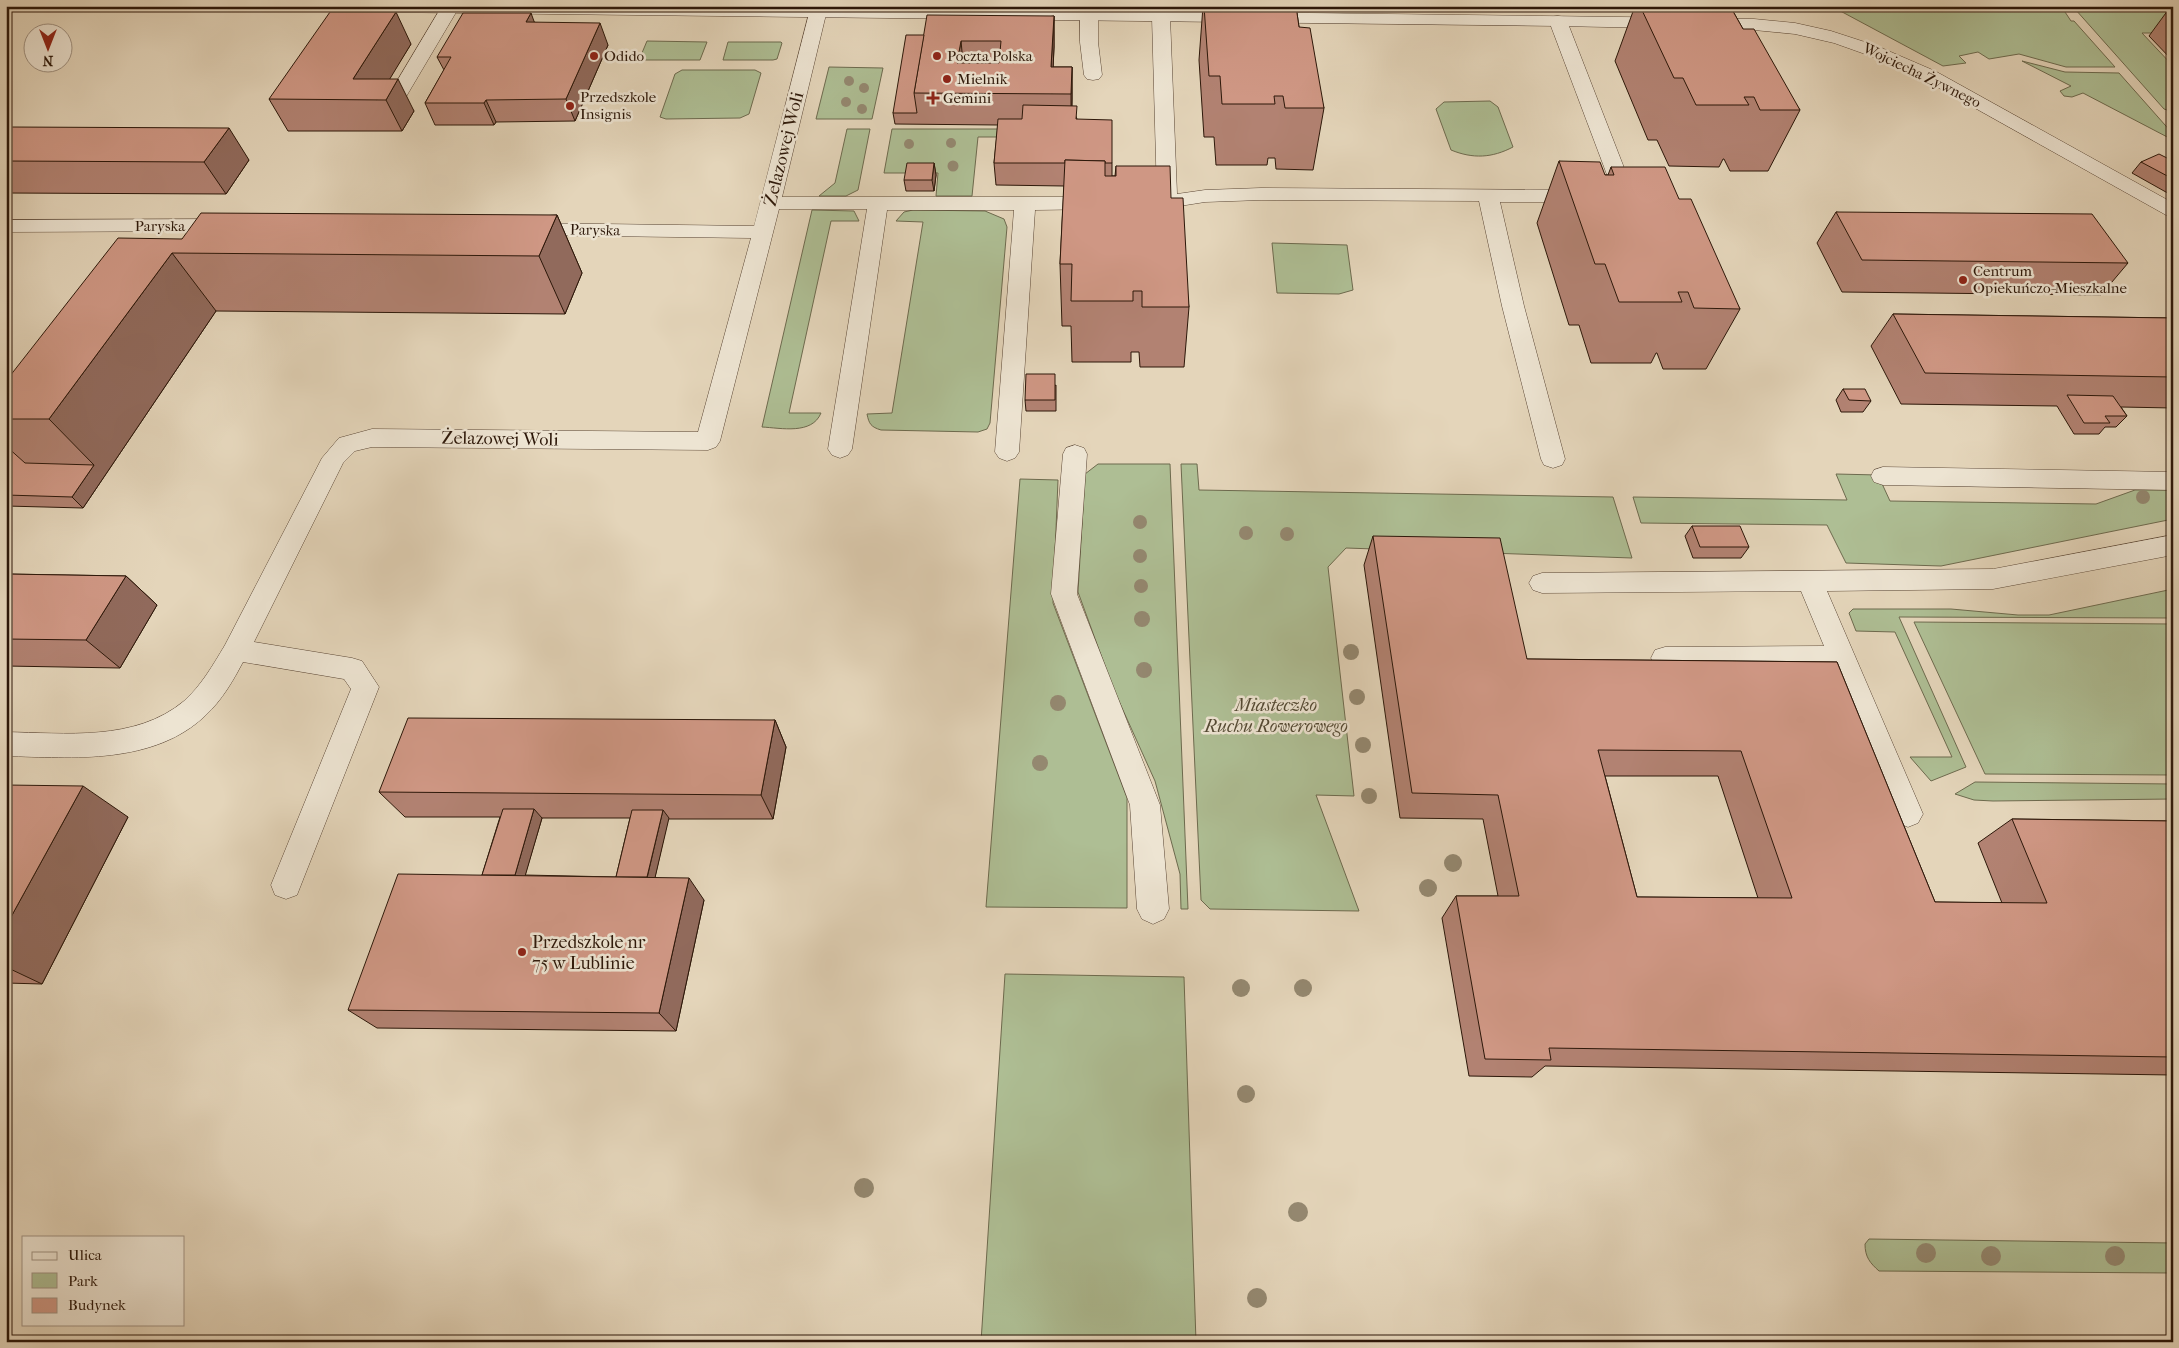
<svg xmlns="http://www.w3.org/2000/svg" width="2179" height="1348" viewBox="0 0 2179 1348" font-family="'IM FELL French Canon',serif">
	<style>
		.green { fill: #aebe94; stroke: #6d6a4e }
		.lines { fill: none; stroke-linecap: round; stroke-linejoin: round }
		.service-casing { stroke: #5a4635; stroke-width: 1 }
		.minor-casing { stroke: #5a4635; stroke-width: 1 }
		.service { fill: #ede4d2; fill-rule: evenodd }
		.minor { fill: #ede4d2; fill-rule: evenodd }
		.tree { fill: #948870 }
		.wall { fill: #b28272; stroke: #2c1709; fill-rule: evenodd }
		.shaded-wall { fill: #916a5c; stroke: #2c1709 }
		.building { fill: #cf9784; stroke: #2c1709; fill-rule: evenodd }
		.poi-dot { fill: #8f2418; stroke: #ede4d2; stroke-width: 2 }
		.labels { text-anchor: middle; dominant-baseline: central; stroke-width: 5; stroke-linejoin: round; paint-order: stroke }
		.far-poi-label { font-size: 15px; fill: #2c1709; stroke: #ede4d2; text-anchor: start }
		.far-street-label { font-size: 15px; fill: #2c1709; stroke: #ede4d2 }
		.street-label { font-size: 18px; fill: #2c1709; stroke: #ede4d2 }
		.park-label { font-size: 18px; font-style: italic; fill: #534933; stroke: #ede4d2 }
		.poi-label { font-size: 18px; fill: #2c1709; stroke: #ede4d2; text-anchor: start }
	</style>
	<rect width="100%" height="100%" fill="#e4d5ba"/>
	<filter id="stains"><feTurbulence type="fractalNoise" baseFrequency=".004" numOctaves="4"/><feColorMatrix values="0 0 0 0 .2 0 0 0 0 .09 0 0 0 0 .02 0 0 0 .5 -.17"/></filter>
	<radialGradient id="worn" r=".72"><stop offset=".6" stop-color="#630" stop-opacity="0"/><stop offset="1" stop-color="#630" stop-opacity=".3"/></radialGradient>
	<!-- green -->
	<g class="green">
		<polygon points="1831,6 2061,6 2071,21 2074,21 2115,67 2066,67 2019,54 1989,59 1978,52 1959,56 1966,63 1943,66"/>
		<polygon points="2075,6 2173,6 2173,33 2142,33 2173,66 2173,112 2164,109 2075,9"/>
		<polygon points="647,41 707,42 700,60 639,60"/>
		<polygon points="728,42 781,42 782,43 777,59 773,60 723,60"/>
		<polygon points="2022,61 2065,72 2119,73 2173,134 2173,140 2083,93 2072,97 2064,96 2060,91 2071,86"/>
		<polygon points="829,67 883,68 872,119 816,119"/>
		<polygon points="682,70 755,70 761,73 749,114 740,118 666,119 660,117 675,74"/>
		<path d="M1490,101L1498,107L1513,147C1492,158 1473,159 1451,150L1436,109L1444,102Z"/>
		<polygon points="847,129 870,129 858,190 846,196 819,196 835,183"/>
		<polygon points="892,129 1015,129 1014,137 978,137 972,196 936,196 938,173 884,173"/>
		<path d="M812,210L854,211L859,221H831L789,413H821C812,435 781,428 762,427Z"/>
		<path d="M913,210L985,211L1004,219L1007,227L990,423L987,429L978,432L881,430C871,427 869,424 867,414L892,413L923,222L896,221L904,212Z"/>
		<polygon points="1272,243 1347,245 1353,290 1339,294 1277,293"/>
		<polygon points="1098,464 1170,464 1188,909 1181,909 1180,874 1155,781 1113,688 1078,592 1085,474"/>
		<polygon points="1181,464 1197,464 1199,490 1613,497 1632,558 1346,548 1328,567 1354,796 1316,795 1359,911 1210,909 1201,900"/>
		<polygon points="1836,474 1878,475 1890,501 2096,504 2135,490 2173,490 2173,519 1941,566 1846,563 1827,525 1641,523 1633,497 1847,500"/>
		<polygon points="1020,479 1058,480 1053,603 1127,798 1127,908 986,907"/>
		<polygon points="2173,589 2173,618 1899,617 1966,767 1931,781 1910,757 1952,757 1895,632 1856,631 1849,613 1853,609 1951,609 2018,615 2049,615"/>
		<polygon points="1914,622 2172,624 2173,775 1985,774"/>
		<polygon points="1975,782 2173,784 2173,799 1993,801 1974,800 1955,794"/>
		<polygon points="1005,974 1184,977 1196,1342 981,1342"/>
		<path d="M1869,1239L2173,1243V1273L1879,1271C1870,1263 1865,1257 1865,1244Z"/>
		<polygon points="1409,1337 1637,1342 1410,1342"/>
	</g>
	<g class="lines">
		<defs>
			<g id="service">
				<polygon points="442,6 456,6 458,9 400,107 393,109 386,107 384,103"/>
				<path d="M811,6H828L782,197H1101L1108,199L1111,203L1108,207L1101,209L1035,210L1019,452L1015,458L1007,461L999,458L995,452L1014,210H887L852,449L848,455L840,458L832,455L828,449L867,209H779L720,441L716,447L708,450L372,447L355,451L343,463L254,642L352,658L362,661L379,687L297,895L286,899L275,895L271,885L351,689L344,679L243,662C233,681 222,700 206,715C154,765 73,758 6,756V732C65,733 135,742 184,701C201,686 213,665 225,645L322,458L339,438L372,429L698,432L751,238L525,235L518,233L515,229L518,225L525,223L754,226Z"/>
				<polygon points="1080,6 1098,6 1098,42 1102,75 1099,79 1093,80 1087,79 1084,75 1080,42"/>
				<polygon points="1161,12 1167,13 1170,17 1177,194 1205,190 1261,188 1585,190 1592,192 1595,196 1592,200 1585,202 1500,202 1524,306 1565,459 1562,465 1553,468 1544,465 1541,459 1502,306 1479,201 1261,200 1205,202 1167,208 1139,206 1136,202 1139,198 1157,196 1152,17 1155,13"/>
				<polygon points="1558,16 1564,17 1567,21 1635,196 1632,200 1625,202 1618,200 1615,196 1549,21 1552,17"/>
				<polygon points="230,219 237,221 240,225 237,229 230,231 6,232 6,220"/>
				<polygon points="1075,445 1084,448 1087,454 1077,594 1160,805 1169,909 1164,919 1153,924 1142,919 1137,909 1130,805 1051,594 1063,454 1066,448"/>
				<polygon points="1883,467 2173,472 2173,490 1883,485 1874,482 1871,476 1874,470"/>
				<polygon points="2173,535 2173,555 1993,589 1827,591 1923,814 1918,823 1908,827 1898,823 1833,668 1665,669 1655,666 1651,658 1655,650 1665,647 1824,646 1801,591 1542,593 1533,590 1529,583 1533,576 1542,573 1993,569"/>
			</g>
			<polygon id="minor" points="288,6 749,6 1699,18 1754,19 1795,23 1831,31 1877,46 1935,71 2173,203 2173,217 2166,215 1923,79 1879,59 1834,43 1795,34 1754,30 1558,26 296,11 290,10"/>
		</defs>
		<!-- service casing -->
		<use href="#service" class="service-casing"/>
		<!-- minor casing -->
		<use href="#minor" class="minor-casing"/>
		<!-- service -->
		<use href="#service" class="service"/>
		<!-- minor -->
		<use href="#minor" class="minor"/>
	</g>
	<!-- trees -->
	<g class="tree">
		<circle cx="849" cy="81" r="5"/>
		<circle cx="864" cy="88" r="5"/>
		<circle cx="846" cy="102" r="5"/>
		<circle cx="862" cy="109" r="5"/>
		<circle cx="951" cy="143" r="5"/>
		<circle cx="909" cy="144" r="5"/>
		<circle cx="953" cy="166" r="5.5"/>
		<circle cx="2143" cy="497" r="7"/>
		<circle cx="1140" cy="522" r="7"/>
		<circle cx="1246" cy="533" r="7"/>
		<circle cx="1287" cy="534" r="7"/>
		<circle cx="1140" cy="556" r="7"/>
		<circle cx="1141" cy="586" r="7"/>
		<circle cx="1142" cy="619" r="8"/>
		<circle cx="1351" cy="652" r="8"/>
		<circle cx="1144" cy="670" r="8"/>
		<circle cx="1357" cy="697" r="8"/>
		<circle cx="1058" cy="703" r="8"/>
		<circle cx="1363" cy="745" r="8"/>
		<circle cx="1040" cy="763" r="8"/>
		<circle cx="1369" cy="796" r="8"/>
		<circle cx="1453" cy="863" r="9"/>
		<circle cx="1428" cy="888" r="9"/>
		<circle cx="1241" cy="988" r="9"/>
		<circle cx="1303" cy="988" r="9"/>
		<circle cx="1246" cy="1094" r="9"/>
		<circle cx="864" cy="1188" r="10"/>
		<circle cx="1298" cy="1212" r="10"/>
		<circle cx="1926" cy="1253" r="10"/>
		<circle cx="1991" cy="1256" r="10"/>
		<circle cx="2115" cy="1256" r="10"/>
		<circle cx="1257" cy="1298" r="10"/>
	</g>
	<!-- wall -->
	<g class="wall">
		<polygon points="1203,6 1240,6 1241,10 1247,10 1248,6 1296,6 1299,27 1324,108 1313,170 1276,169 1275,158 1268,158 1267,165 1216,165 1214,137 1204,137 1199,60"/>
		<polygon points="1635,6 1673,6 1676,11 1679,11 1681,6 1730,6 1743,29 1800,110 1768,171 1730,171 1724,159 1723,159 1719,167 1669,166 1657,140 1648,140 1615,61"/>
		<polygon points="2171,6 2173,6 2173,61 2149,36"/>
		<polygon points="1054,16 1054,47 1053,67 1072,67 1072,106 1077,119 1112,163 1112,176 1115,176 1116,166 1171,198 1189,307 1184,367 1140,367 1139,352 1131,352 1131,362 1072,362 1071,326 1062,326 1060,264 1064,186 996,185 994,163 998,125 895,124 893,113 924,35"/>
		<polygon points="534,22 608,45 575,121 496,122 494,125 435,125 425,103 444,70 437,57"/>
		<polygon points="411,44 389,79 414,111 402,131 288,131 269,99"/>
		<polygon points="6,131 249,160 226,194 6,193"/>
		<polygon points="1559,161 1605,175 1608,175 1611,167 1679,199 1740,309 1706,369 1663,369 1657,353 1656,353 1651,363 1591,363 1579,325 1569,325 1537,223"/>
		<polygon points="2173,161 2173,196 2132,173 2141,162"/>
		<polygon points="934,163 936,175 934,191 906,191 904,180"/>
		<polygon points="1836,212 2128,263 2101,295 1842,292 1817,243"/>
		<polygon points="557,215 582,273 565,314 216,311 83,508 6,506 6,381 182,239"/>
		<polygon points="1893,314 2173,318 2173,408 2121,407 2127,416 2116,427 2105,427 2099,434 2074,434 2057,406 1901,404 1871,346"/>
		<polygon points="1056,385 1056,411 1026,411 1025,400"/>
		<polygon points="1843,389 1871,401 1863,412 1841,412 1836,400"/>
		<polygon points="1692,526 1749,547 1741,558 1693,558 1685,536"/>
		<path d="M1373,536L1527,659L1837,662L1935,902L2002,903L1978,843L2012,819L2173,821V1075L1545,1066L1532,1077L1469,1076L1442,918L1456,896H1498L1483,819L1400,818L1364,565ZM1605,776H1718L1758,898L1637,897Z"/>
		<polygon points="6,574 126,576 157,605 120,668 6,666"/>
		<path d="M775,720L786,747L773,819H668L655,877L704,900L676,1031L377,1028L348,1010L482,875L500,817H405L379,792ZM542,818H630L616,877L525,875Z"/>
		<polygon points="6,785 128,817 42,984 6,983"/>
	</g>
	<!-- shaded-wall -->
	<g class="shaded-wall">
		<polygon points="396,12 411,44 377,100 353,79"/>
		<polygon points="531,13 539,35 526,22"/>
		<polygon points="1054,16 1054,47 1052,94 1051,67"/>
		<polygon points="600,23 608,45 575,121 566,99"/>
		<polygon points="961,41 964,72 960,94 957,63"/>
		<polygon points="1072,67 1072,99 1071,125 1071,94"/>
		<polygon points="398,79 414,111 402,131 386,100"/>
		<polygon points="486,100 496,122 494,125 484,103"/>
		<polygon points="229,128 249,160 226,194 204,162"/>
		<polygon points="934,163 936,175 934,191 932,180"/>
		<polygon points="557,215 582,273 565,314 539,256"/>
		<polygon points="172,253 216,311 83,508 72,497 94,465 49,419"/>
		<polygon points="126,576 157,605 120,668 86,640"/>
		<polygon points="775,720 786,747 773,819 761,795"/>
		<polygon points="83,786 128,817 42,984 6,967 6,926"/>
		<polygon points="534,809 542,818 519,897 511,889"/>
		<polygon points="663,810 669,818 650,899 644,891"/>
		<polygon points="689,878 704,900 676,1031 659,1013"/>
	</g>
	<!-- building -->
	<g class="building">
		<polygon points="1204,6 1240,6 1241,10 1249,10 1249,6 1296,6 1299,27 1310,28 1324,108 1285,108 1283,96 1274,96 1275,104 1222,104 1220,76 1209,76"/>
		<polygon points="1640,6 1673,6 1676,11 1685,11 1682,6 1730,6 1743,29 1754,29 1800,110 1760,110 1754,97 1744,97 1749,105 1696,105 1683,78 1674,78"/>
		<polygon points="330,12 396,12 353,79 398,79 386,100 269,99"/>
		<polygon points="463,13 531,13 526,22 600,23 566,99 486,100 484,103 425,103 451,57 437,57"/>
		<path d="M927,15L1054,16L1051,67H1072L1071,94L914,93ZM961,41H1001L999,63H957Z"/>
		<polygon points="906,35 924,35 914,93 917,113 893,113"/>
		<polygon points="1023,105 1077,106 1076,119 1112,120 1112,163 1105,163 1105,161 1065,160 1065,163 994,163 998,119 1022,119"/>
		<polygon points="10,127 229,128 204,162 6,161 6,131"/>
		<polygon points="2159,154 2173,161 2173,179 2141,162"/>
		<polygon points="1065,160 1105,161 1105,176 1116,176 1116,166 1170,166 1171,198 1183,198 1189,307 1142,307 1142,291 1133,291 1133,301 1071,301 1072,264 1060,264"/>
		<polygon points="1559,161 1600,162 1605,175 1614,175 1611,167 1665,167 1679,199 1691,199 1740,309 1694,308 1688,292 1678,292 1682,302 1619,302 1605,264 1595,264"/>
		<polygon points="907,163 934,163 932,180 904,180"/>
		<polygon points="1836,212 2092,214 2128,263 1862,260"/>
		<polygon points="201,213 557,215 539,256 172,253 49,419 6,419 6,381 118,238 182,239"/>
		<polygon points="1893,314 2173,318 2173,377 1925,373"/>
		<polygon points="1026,374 1055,374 1055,400 1025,400"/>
		<polygon points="1843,389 1865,389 1871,401 1849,400"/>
		<polygon points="2067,395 2113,396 2127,416 2105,416 2110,423 2084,423"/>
		<polygon points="6,446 25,463 94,465 72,497 6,495"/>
		<polygon points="1692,526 1740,526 1749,547 1700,547"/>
		<path d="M1373,536L1500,538L1527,659L1837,662L1935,902L2047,903L2012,819L2173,821V1057L1549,1048L1551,1060L1485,1059L1456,896H1519L1498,795L1412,793ZM1598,750L1741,751L1792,898L1637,897Z"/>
		<polygon points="6,574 126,576 86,640 6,639"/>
		<polygon points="408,718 775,720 761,795 379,792"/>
		<polygon points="6,785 83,786 6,926"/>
		<polygon points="503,809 534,809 515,875 482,875"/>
		<polygon points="632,810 663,810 647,877 616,877"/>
		<polygon points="398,874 689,878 659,1013 348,1010"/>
	</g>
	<!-- markers -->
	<g class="poi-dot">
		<circle cx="594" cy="56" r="5"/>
		<circle cx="937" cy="56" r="5"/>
		<circle cx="947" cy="79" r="5"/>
		<path d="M930.5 90.5h5v5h5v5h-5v5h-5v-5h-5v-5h5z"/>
		<circle cx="570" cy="106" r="5"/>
		<circle cx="1963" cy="280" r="5"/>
		<circle cx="522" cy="952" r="5"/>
	</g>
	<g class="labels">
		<!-- far-poi labels -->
		<g class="far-poi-label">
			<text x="604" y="56">Odido</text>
			<text x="947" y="56">Poczta Polska</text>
			<text x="957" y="79">Mielnik</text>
			<text x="580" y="97">Przedszkole<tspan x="580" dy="17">Insignis</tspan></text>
			<text x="943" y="98">Gemini</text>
			<text x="1973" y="271">Centrum<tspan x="1973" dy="17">Opiekuńczo-Mieszkalne</tspan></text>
		</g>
		<!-- far-street labels -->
		<g class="far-street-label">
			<text transform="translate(1922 75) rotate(26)">Wojciecha Żywnego</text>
			<text x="160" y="226">Paryska</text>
			<text transform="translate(595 230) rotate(1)">Paryska</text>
		</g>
		<!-- street labels -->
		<g class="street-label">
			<text transform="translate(784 149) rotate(-76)">Żelazowej Woli</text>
			<text transform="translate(500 439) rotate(1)">Żelazowej Woli</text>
		</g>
		<!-- park labels -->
		<g class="park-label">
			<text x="1276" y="705">Miasteczko<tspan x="1276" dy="21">Ruchu Rowerowego</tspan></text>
		</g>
		<!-- poi labels -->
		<g class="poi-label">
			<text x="532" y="942">Przedszkole nr<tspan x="532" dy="21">75 w Lublinie</tspan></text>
		</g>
	</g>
	<!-- margin -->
	<rect width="2179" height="1348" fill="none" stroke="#e4d5ba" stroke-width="25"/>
	<rect x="8" y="8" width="2164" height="1333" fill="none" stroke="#2c1709" stroke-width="2.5"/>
	<rect x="12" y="12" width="2154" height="1323" fill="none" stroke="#2c1709"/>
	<!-- legend -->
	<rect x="22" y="1236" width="162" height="90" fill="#ede4d2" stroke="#a09282"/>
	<rect x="32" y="1252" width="25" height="8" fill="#ede4d2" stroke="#a09282"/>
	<text x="68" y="1260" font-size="15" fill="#2c1709">Ulica</text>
	<rect x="32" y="1273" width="25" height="15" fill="#aebe94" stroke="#a09282"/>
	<text x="68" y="1286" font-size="15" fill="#2c1709">Park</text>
	<rect x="32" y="1298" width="25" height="15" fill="#cf9784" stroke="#a09282"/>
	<text x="68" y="1310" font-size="15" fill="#2c1709">Budynek</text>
	<!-- north arrow -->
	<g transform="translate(48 48) rotate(180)"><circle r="24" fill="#ede4d2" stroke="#a09282"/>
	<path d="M0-4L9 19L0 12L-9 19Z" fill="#8f2418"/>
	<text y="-8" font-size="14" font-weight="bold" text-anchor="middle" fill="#2c1709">N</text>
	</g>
	<rect width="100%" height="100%" filter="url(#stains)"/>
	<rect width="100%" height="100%" fill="url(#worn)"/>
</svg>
